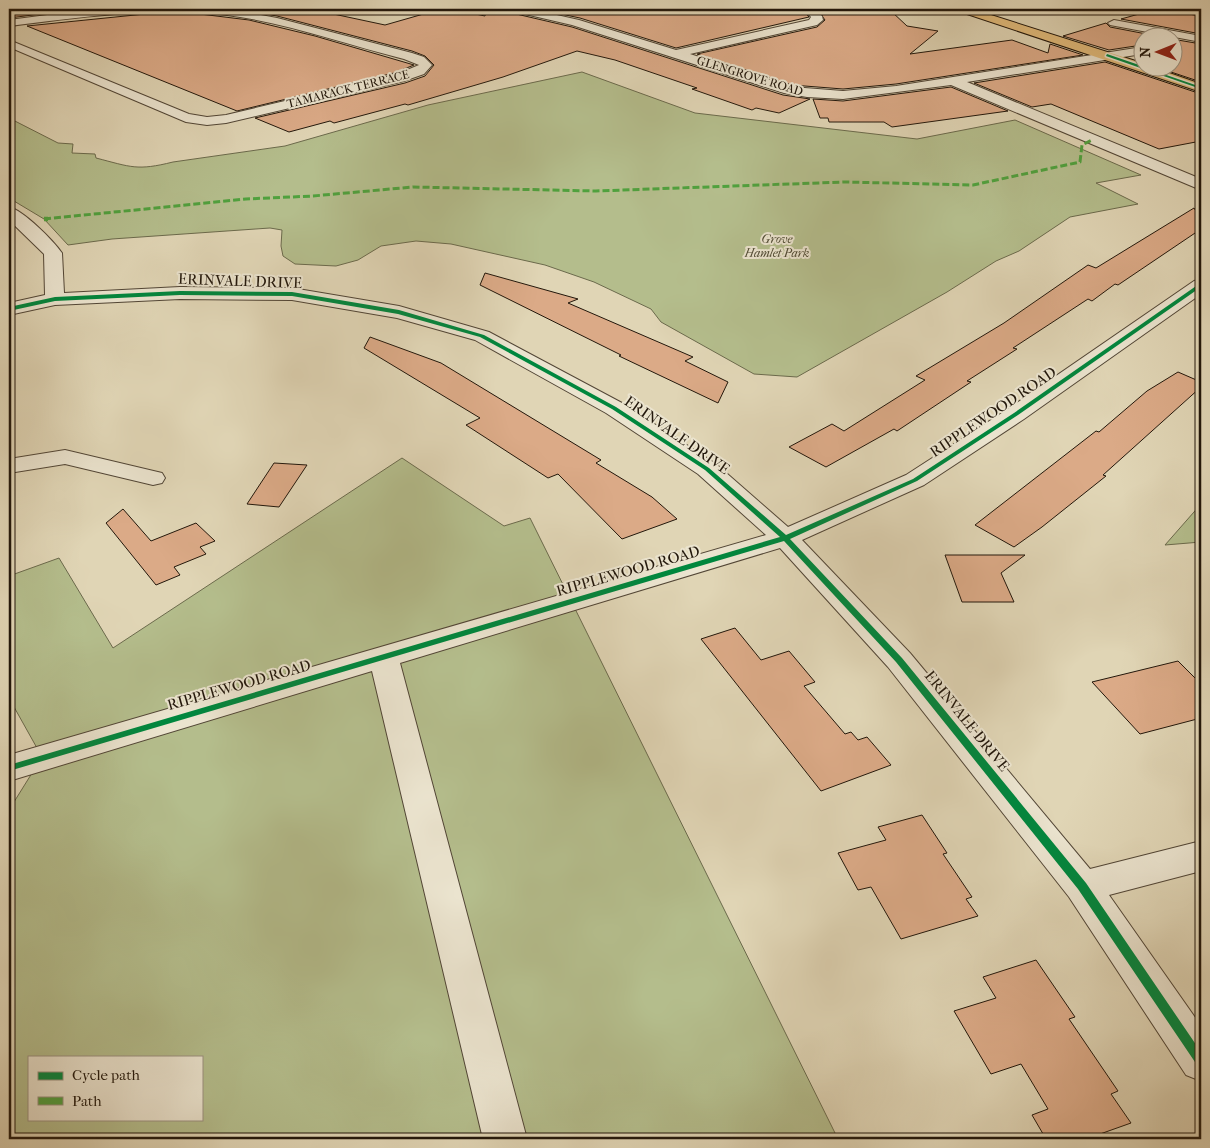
<svg xmlns="http://www.w3.org/2000/svg" width="1210" height="1148" viewBox="0 0 1210 1148" font-family="'IM FELL French Canon',serif">
	<style>
		.green { fill: #b4bd8c; stroke: #6b6a4c; fill-rule: evenodd }
		.building { fill: #dbaa87; stroke: #22170b }
		.lines { fill: none; stroke-linecap: round; stroke-linejoin: round }
		.minor-casing { stroke: #524636; stroke-width: 2 }
		.major-casing { stroke: #22170b; stroke-width: 2 }
		.minor { fill: #ebe4cf; fill-rule: evenodd }
		.major { fill: #e0ba7a; fill-rule: evenodd }
		.quiet-far1 { stroke: #50a13e; stroke-width: 3; stroke-dasharray: 7 3; stroke-linecap: butt }
		.quiet { stroke: #50a13e; stroke-width: 4.5; stroke-dasharray: 9 4.5; stroke-linecap: butt }
		.cycleway-casing { stroke: #ebe4cf; stroke-width: 3 }
		.cycleway { fill: #00873e; fill-rule: evenodd }
		.labels { text-anchor: middle; dominant-baseline: central; stroke-width: 4; stroke-linejoin: round; paint-order: stroke }
		.far-street-label { font-size: 12px; fill: #22170b; stroke: #ebe4cf }
		.far-park-label { font-size: 12px; font-style: italic; fill: #4e4932; stroke: #ebe4cf }
		.street-label { font-size: 15px; fill: #22170b; stroke: #ebe4cf }
	</style>
	<rect width="100%" height="100%" fill="#e0d5b5"/>
	<filter id="stains"><feTurbulence type="fractalNoise" baseFrequency=".004" numOctaves="4"/><feColorMatrix values="0 0 0 0 .2 0 0 0 0 .09 0 0 0 0 .02 0 0 0 .5 -.17"/></filter>
	<radialGradient id="worn" r=".72"><stop offset=".6" stop-color="#630" stop-opacity="0"/><stop offset="1" stop-color="#630" stop-opacity=".3"/></radialGradient>
	<!-- green -->
	<g class="green">
		<path d="M582,72L695,113L917,139L1015,120L1141,175L1096,183L1138,204L1070,217L1019,251L996,261L947,292L797,377L754,374L661,322L651,309L594,282L545,265L451,244L416,241L381,246L358,260L336,266L295,264L283,256L281,246L282,230L270,228L112,239L68,245L44,219L9,198V118L58,143L73,144L72,153L95,154L96,158C131,167 137,171 173,162L285,146L428,105Z"/>
		<path d="M402,458L504,526L530,518L838,1139H9V810L42,757L9,698V576L59,558L113,648ZM29,1057H201V1119H29Z"/>
		<polygon points="1201,504 1201,542 1165,545"/>
	</g>
	<!-- building -->
	<g class="building">
		<polygon points="9,9 80,9 9,18"/>
		<polygon points="236,9 310,9 385,25 441,9 452,9 485,16 486,9 509,9 512,13 572,27 783,95 810,99 779,113 756,108 752,110 692,89 697,88 615,60 577,51 503,77 408,105 405,104 334,123 330,121 289,132 255,118 405,83 425,76 434,65 425,56 412,51 277,16"/>
		<polygon points="537,9 802,9 809,17 676,48 580,18"/>
		<polygon points="817,9 827,9 827,11 891,11 907,26 938,31 910,54 1012,40 1048,53 1050,44 1083,55 896,84 843,89 792,85 697,54 817,27 825,20"/>
		<polygon points="1157,9 1201,16 1201,34 1121,19"/>
		<polygon points="145,14 200,14 249,20 315,36 414,65 394,73 237,111 27,26"/>
		<polygon points="1106,23 1110,27 1167,38 1142,38 1142,45 1109,50 1063,36"/>
		<polygon points="1172,39 1201,44 1201,82 1159,68 1172,68"/>
		<polygon points="1105,62 1201,94 1201,141 1159,149 1051,104 1032,107 974,83"/>
		<polygon points="951,87 1008,111 892,127 884,122 829,122 828,118 820,118 813,99 843,101"/>
		<polygon points="1194,208 1201,219 1201,229 1118,285 1115,284 1092,301 1088,299 1013,348 1017,349 967,381 971,382 897,431 894,429 826,467 789,447 832,424 844,431 925,380 916,376 1004,323 1088,265 1096,268"/>
		<polygon points="485,273 578,299 568,303 693,357 685,361 728,382 718,403 619,356 621,355 480,285"/>
		<polygon points="370,337 441,363 601,460 596,463 652,497 677,519 622,539 558,474 548,478 466,425 480,418 364,348"/>
		<polygon points="1178,372 1201,382 1201,387 1103,475 1106,476 1042,527 1014,547 975,525 1096,431 1099,432 1147,391"/>
		<polygon points="274,463 307,465 279,507 247,504"/>
		<polygon points="123,509 151,541 196,523 215,541 200,547 206,554 174,567 180,575 156,585 106,523"/>
		<polygon points="945,555 1025,555 1001,573 1014,602 962,602"/>
		<polygon points="735,628 761,660 789,651 815,682 804,686 845,734 851,732 858,740 867,737 891,765 821,791 701,639"/>
		<polygon points="1178,661 1201,684 1201,718 1140,734 1092,682"/>
		<polygon points="922,815 947,853 943,854 972,897 966,899 978,916 901,939 871,887 858,890 838,853 886,840 878,827"/>
		<polygon points="1036,960 1075,1017 1069,1019 1118,1091 1111,1094 1131,1123 1086,1139 1046,1139 1032,1115 1048,1109 1021,1064 991,1074 954,1011 996,998 983,977"/>
	</g>
	<g class="lines">
		<defs>
			<g id="minor">
				<path d="M93,9H227L277,18L412,53L424,57L432,65L424,74L404,81L226,123L207,125L186,122L9,47V40L189,114L207,117L226,115L395,75L419,65L404,59C345,44 287,23 227,15C154,6 82,17 9,26V20Z"/>
				<polygon points="511,9 530,9 579,20 676,50 809,20 811,17 804,9 815,9 822,16 823,20 817,25 690,54 792,87 843,91 896,86 1142,47 1142,54 967,82 1201,179 1201,190 951,85 843,99 807,97 784,93 572,25 512,11"/>
				<polygon points="1114,20 1201,36 1201,42 1110,25 1108,23"/>
				<path d="M9,207C24,211 53,240 62,253L64,293L180,287L292,288L399,306L489,332L622,403L716,464L788,527L906,475L1008,409L1194,281L1201,279V294L1024,419L924,485L802,540L910,653L1090,869L1201,841V871L1109,895L1201,1026V1081L1186,1075L1069,897L888,667L780,548L400,663L527,1139H483L372,671L9,781V755L766,535L698,474L606,413L475,340L397,318L292,300L180,299L55,305L9,315V303L45,295L44,254L9,220Z"/>
				<polygon points="65,450 162,473 165,478 162,483 153,485 65,464 9,473 9,459"/>
			</g>
			<polygon id="major" points="957,9 972,9 1142,63 1142,68 1155,68 1201,84 1201,92 958,11"/>
		</defs>
		<!-- minor casing -->
		<use href="#minor" class="minor-casing"/>
		<!-- major casing -->
		<use href="#major" class="major-casing"/>
		<!-- minor -->
		<use href="#minor" class="minor"/>
		<!-- major -->
		<use href="#major" class="major"/>
		<!-- quiet-far1 -->
		<polyline class="quiet-far1" points="44,219 246,199 313,196 413,187 596,191 845,182 973,185 1080,162 1082,145 1092,140"/>
		<!-- quiet -->
		<polyline class="quiet" points="44,219 48,219"/>
		<defs>
			<g id="cycleway">
				<polygon points="1107,54 1142,66 1142,68 1146,68 1201,87 1201,89 1106,56"/>
				<polygon points="1199,284 1201,284 1201,287 1018,415 917,481 790,539 902,658 1086,883 1201,1052 1201,1066 1197,1065 1078,889 896,662 784,541 9,771 9,765 780,537 705,470 612,409 480,337 398,314 292,296 180,295 55,301 9,311 9,307 55,297 180,291 292,292 399,310 484,335 616,407 709,468 786,535 913,479 1014,413"/>
			</g>
		</defs>
		<!-- cycleway casing -->
		<use href="#cycleway" class="cycleway-casing"/>
		<!-- cycleway -->
		<use href="#cycleway" class="cycleway"/>
	</g>
	<g class="labels">
		<!-- far-street labels -->
		<g class="far-street-label">
			<text transform="translate(750 76) rotate(17)">GLENGROVE ROAD</text>
			<text transform="translate(348 89) rotate(-14)">TAMARACK TERRACE</text>
		</g>
		<!-- far-park labels -->
		<g class="far-park-label">
			<text x="777" y="239">Grove<tspan x="777" dy="14">Hamlet Park</tspan></text>
		</g>
		<!-- street labels -->
		<g class="street-label">
			<text transform="translate(240 281) rotate(2)">ERINVALE DRIVE</text>
			<text transform="translate(993 412) rotate(-34)">RIPPLEWOOD ROAD</text>
			<text transform="translate(677 435) rotate(35)">ERINVALE DRIVE</text>
			<text transform="translate(628 571) rotate(-16)">RIPPLEWOOD ROAD</text>
			<text transform="translate(239 685) rotate(-16)">RIPPLEWOOD ROAD</text>
			<text transform="translate(967 721) rotate(51)">ERINVALE DRIVE</text>
		</g>
	</g>
	<!-- margin -->
	<rect width="1210" height="1148" fill="none" stroke="#e0d5b5" stroke-width="30"/>
	<rect x="10" y="10" width="1190" height="1128" fill="none" stroke="#22170b" stroke-width="2.5"/>
	<rect x="15" y="15" width="1180" height="1118" fill="none" stroke="#22170b"/>
	<!-- legend -->
	<rect x="28" y="1056" width="175" height="65" fill="#ebe4cf" stroke="#9b9281"/>
	<rect x="38" y="1072" width="25" height="8" fill="#00873e" stroke="#9b9281"/>
	<text x="72" y="1080" font-size="15" fill="#22170b">Cycle path</text>
	<rect x="38" y="1097" width="25" height="8" fill="#50a13e" stroke="#9b9281"/>
	<text x="72" y="1106" font-size="15" fill="#22170b">Path</text>
	<!-- north arrow -->
	<g transform="translate(1158 52) rotate(269)"><circle r="24" fill="#ebe4cf" stroke="#9b9281"/>
	<path d="M0-4L9 19L0 12L-9 19Z" fill="#8f2418"/>
	<text y="-8" font-size="14" font-weight="bold" text-anchor="middle" fill="#22170b">N</text>
	</g>
	<rect width="100%" height="100%" filter="url(#stains)"/>
	<rect width="100%" height="100%" fill="url(#worn)"/>
</svg>
